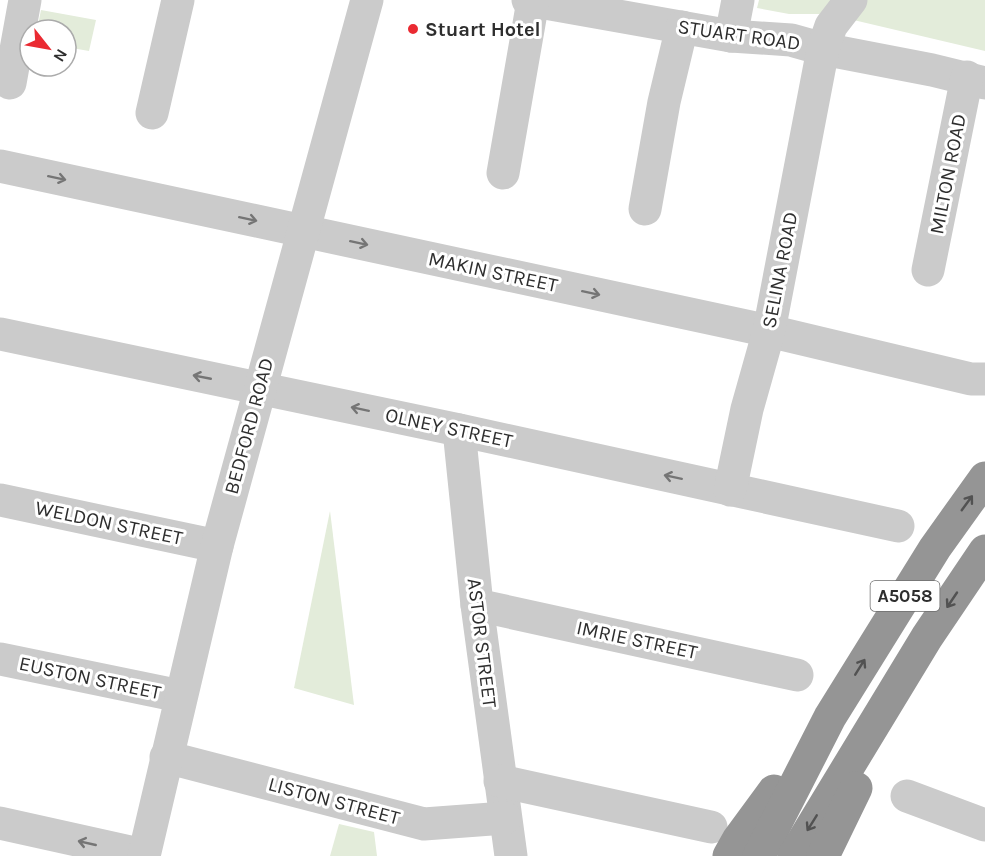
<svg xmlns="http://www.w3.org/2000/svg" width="985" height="856" viewBox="0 0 985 856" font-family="Karla,sans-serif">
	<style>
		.green { fill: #e3ecda }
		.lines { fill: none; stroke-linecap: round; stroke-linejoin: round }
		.minor { stroke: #cbcbcb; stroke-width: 33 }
		.highway { stroke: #959595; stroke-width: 33 }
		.oneway { stroke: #757575 }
		.oneway2 { stroke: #525252 }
		.poi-dot { fill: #ea2a32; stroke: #fff; stroke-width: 2 }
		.labels { text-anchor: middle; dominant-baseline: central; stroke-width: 6; stroke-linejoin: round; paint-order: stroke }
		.shield { fill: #fff; stroke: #6d6d6d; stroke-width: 1.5 }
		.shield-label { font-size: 18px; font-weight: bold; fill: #2e2e2e }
		.poi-label { font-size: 20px; font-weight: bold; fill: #2e2e2e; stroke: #fff; text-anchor: start }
		.street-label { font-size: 20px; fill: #2e2e2e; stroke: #fff }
	</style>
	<rect width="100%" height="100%" fill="#fff"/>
	<!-- green -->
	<g class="green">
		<polygon points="759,0 841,0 826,14 789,14 757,8"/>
		<polygon points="857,0 985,0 985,51 845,18"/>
		<polygon points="41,10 96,20 89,51 66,47 66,30 37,30"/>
		<polygon points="330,511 354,705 294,688"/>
		<polygon points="339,824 374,832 377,856 330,856"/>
	</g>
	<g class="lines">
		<!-- minor -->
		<g class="minor">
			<polyline points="528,0 731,36 791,40 823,49 932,70 985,83"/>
			<polyline points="731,36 738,0"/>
			<polyline points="10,83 25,0"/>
			<polyline points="152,113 178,0"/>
			<polyline points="0,166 769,331 971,379 985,379"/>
			<polyline points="503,173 533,1"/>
			<polyline points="645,209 664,102 682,27"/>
			<polyline points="928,270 967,77"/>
			<polyline points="0,334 459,430 898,526"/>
			<polyline points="459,430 477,605 511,856"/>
			<polyline points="730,490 747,409 769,331 823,49 831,26 851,0"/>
			<polyline points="0,500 217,546"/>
			<polyline points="477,605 797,675"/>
			<polyline points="0,659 180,696"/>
			<polyline points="166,757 424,824 505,818"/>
			<polyline points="500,781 711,827"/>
			<polyline points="907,796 985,825"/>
			<polyline points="0,823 144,855"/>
			<polyline points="144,856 217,546 367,0"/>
		</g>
		<!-- highway -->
		<g class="highway">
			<polyline points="729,856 738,840 774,791"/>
			<polyline points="759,856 830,717 935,548 985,478"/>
			<polyline points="794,856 927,637 985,551"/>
			<polyline points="823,856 856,788"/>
		</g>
	</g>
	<!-- one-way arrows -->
	<defs><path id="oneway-shaft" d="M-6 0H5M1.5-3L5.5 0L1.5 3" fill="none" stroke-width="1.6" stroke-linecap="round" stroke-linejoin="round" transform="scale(1.5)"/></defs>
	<g class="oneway">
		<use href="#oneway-shaft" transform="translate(57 178) rotate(12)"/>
		<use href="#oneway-shaft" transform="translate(248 219) rotate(12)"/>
		<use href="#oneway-shaft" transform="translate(359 243) rotate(12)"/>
		<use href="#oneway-shaft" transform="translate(591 293) rotate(12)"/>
		<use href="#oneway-shaft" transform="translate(202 377) rotate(-169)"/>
		<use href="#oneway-shaft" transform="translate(360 409) rotate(-168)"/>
		<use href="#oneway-shaft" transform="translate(673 477) rotate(-168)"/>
		<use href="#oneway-shaft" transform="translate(87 843) rotate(-167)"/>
	</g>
	<g class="oneway2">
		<use href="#oneway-shaft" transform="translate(967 503) rotate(-54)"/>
		<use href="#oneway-shaft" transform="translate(952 600) rotate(124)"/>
		<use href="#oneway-shaft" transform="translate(860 667) rotate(-58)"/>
		<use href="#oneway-shaft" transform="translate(812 823) rotate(122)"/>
	</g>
	<!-- markers -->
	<circle class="poi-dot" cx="413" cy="29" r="6"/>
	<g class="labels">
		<!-- shield labels -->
		<rect class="shield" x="870.5" y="581" width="69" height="30" rx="4.5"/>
		<g class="shield-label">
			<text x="905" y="596">A5058</text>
		</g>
		<!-- poi labels -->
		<g class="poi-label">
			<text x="425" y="29">Stuart Hotel</text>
		</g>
		<!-- street labels -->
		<g class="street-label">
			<text transform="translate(739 35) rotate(8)">STUART ROAD</text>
			<text transform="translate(948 174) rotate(-79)">MILTON ROAD</text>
			<text transform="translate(780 270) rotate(-79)">SELINA ROAD</text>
			<text transform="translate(493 272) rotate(12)">MAKIN STREET</text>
			<text transform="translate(249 426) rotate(-75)">BEDFORD ROAD</text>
			<text transform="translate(449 428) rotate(12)">OLNEY STREET</text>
			<text transform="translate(109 523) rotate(12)">WELDON STREET</text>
			<text transform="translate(637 640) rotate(12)">IMRIE STREET</text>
			<text transform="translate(482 643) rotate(83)">ASTOR STREET</text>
			<text transform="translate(90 678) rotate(12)">EUSTON STREET</text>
			<text transform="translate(334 801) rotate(15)">LISTON STREET</text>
		</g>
	</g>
	<!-- north arrow -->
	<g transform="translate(48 48) rotate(121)"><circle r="28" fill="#ffffff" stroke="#ababab" stroke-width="1.5"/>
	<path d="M0-4.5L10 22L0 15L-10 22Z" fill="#ea2a32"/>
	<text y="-9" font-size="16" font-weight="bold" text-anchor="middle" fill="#2e2e2e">N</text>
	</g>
</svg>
